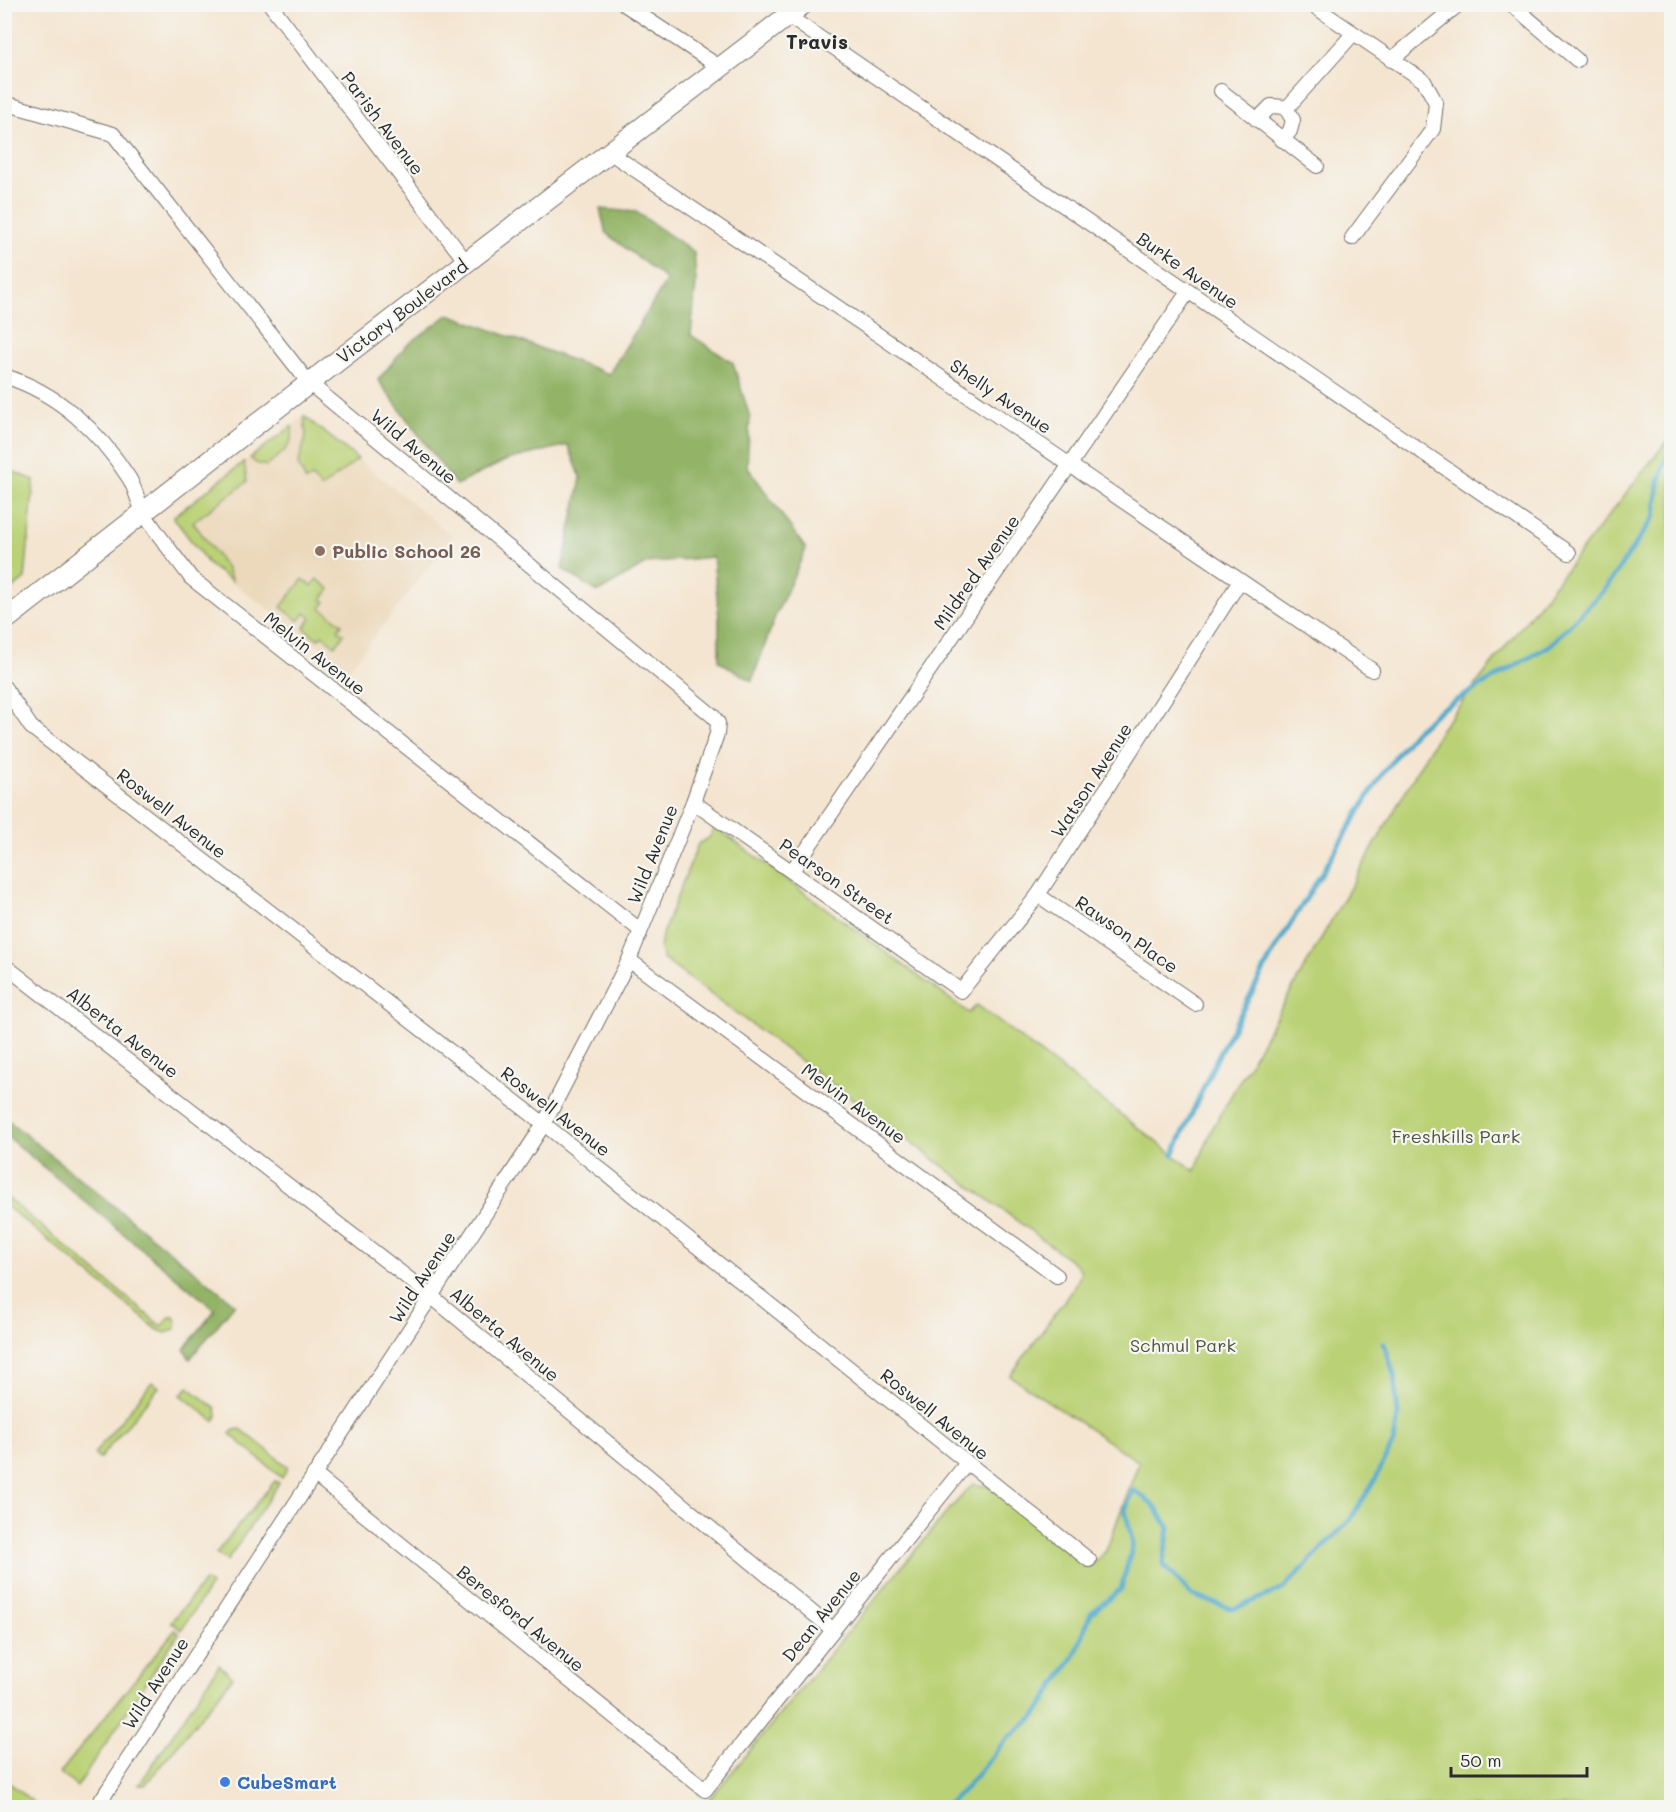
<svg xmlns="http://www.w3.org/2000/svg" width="1676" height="1812" viewBox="0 0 1676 1812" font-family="Mali,sans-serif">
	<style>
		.built { fill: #ecd8ba }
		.green { fill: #bad175; stroke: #727e50; stroke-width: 1.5 }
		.forest { fill: #93b366; stroke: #5f6f48; stroke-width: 1.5 }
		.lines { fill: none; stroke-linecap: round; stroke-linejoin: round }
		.stream { stroke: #4ca8ca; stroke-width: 5 }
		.street-casing { stroke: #716c65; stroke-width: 16 }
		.secondary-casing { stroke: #716c65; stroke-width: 22 }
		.street { stroke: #fff; stroke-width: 14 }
		.secondary { stroke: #fff; stroke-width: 20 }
		.education-dot { fill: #8d6e63; stroke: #f6f6f2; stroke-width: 2 }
		.shop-dot { fill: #3f7fe0; stroke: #f6f6f2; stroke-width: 2 }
		.labels { text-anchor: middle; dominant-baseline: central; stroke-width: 4.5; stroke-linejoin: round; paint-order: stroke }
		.street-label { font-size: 18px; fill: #2b2b2b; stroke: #f6f6f2 }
		.education-label { font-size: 18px; font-weight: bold; fill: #785e54; stroke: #f6f6f2; text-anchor: start }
		.park-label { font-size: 18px; fill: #4f543e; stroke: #f6f6f2 }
		.shop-label { font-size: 18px; font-weight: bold; fill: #366cbe; stroke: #f6f6f2; text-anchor: start }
		.neighbourhood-label { font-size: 20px; font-weight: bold; fill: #2b2b2b; stroke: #f6f6f2 }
	</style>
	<rect width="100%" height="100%" fill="#f6f6f2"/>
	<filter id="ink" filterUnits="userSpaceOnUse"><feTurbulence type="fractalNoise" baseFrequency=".0167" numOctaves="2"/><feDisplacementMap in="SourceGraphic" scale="12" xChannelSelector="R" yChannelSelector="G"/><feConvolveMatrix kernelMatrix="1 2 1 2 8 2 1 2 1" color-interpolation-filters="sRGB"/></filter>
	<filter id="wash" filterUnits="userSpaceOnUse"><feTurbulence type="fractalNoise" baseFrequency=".008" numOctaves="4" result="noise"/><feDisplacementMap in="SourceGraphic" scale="24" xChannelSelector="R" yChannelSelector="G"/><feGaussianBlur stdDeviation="1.35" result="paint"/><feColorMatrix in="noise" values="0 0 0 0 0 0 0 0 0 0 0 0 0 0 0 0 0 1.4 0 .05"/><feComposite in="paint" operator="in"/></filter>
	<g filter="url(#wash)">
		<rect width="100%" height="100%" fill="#f4e5d0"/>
		<!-- built -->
		<polygon class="built" points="304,416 453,536 349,669 210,566 173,517"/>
		<!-- green -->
		<g class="green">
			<polygon points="304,416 358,459 321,488 312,477 306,481 298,465 306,437"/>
			<path d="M292,426C295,447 281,454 266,466L256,463L250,458Z"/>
			<polygon points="1671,436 1671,1807 703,1807 948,1511 973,1484 990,1487 1089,1567 1106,1551 1139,1462 1010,1376 1077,1283 1081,1272 1077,1265 663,959 660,949 662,935 698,844 709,838 715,827 969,1013 977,1005 1195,1171 1212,1129 1441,729"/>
			<polygon points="244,462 247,482 193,522 227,569 232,581 210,566 173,517"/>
			<polygon points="4,468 34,480 25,579 5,594"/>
			<polygon points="303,579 312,586 317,579 330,589 322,599 326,602 321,608 342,624 338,630 344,634 335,646 322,635 318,639 304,628 311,618 305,613 299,621 281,607"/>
			<polygon points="5,1196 161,1326 170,1317 174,1317 177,1323 175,1329 166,1333 158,1330 5,1205"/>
			<polygon points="152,1382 159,1387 100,1458 94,1454"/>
			<polygon points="188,1387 216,1409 217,1416 214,1421 181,1395"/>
			<polygon points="241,1429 288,1467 282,1478 230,1434 234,1430"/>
			<polygon points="275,1481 279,1483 227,1561 216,1553"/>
			<polygon points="205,1581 211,1585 181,1630 171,1622"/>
			<polygon points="175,1630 179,1633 77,1787 60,1773"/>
			<polygon points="219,1665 233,1677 145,1785 139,1785"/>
			<polygon points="5,1779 39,1807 5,1807"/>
		</g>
		<!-- forest -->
		<g class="forest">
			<polygon points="600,209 636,212 694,252 696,283 691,335 733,363 750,417 747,466 806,549 775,617 752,681 719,661 719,618 713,557 647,563 598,592 562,569 581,478 568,445 507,460 456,485 378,380 406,346 449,314 609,374 667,280 606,233"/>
			<polygon points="4,1117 235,1304 190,1359 184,1349 215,1310 5,1135"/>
		</g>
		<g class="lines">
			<!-- stream -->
			<g class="stream">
				<polyline points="1173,1155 1217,1058 1273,953 1382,774 1414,732 1440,710 1550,645 1605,589 1655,516 1659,482 1672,443"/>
				<polyline points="944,1808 964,1790 1008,1738 1036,1715 1076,1653 1091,1613 1121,1589 1133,1544 1125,1510 1133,1490 1153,1504 1169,1528 1163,1564 1191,1595 1233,1609 1283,1589 1350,1520 1376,1478 1394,1441 1398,1415 1394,1375 1384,1343"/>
			</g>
		</g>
	</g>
	<g filter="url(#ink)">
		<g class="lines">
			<defs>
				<g id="street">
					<polyline points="270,4 467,263"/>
					<polyline points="624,4 721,68"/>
					<polyline points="1311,4 1424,81 1436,103 1433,129 1352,238"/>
					<polyline points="1511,4 1577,60"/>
					<polyline points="788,16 1569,553"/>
					<polyline points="1391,60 1459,4"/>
					<polyline points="1221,91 1317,166"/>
					<polyline points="4,103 113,134 309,383 713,716 718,723 717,734 693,802 629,960 544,1124 96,1808"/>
					<polyline points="1287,108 1353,34"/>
					<polyline points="1257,120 1271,106 1285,107 1293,120 1290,131 1282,140"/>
					<polyline points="609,152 1372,670"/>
					<path d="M4,376C57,392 99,431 129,478C136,489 138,504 145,515C159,537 176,557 191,578L640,930"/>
					<polyline points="4,687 31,727 544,1124 1089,1560"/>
					<polyline points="693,802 961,991 1038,895 1240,581"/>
					<polyline points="792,871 1188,292"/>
					<polyline points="1038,895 1195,1004"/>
					<polyline points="629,960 1057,1276"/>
					<polyline points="4,965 431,1296 832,1629"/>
					<polyline points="314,1474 705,1790 967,1463"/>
				</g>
				<polyline id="secondary" points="4,621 326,370 803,4"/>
			</defs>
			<!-- street casing -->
			<use href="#street" class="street-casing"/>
			<!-- secondary casing -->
			<use href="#secondary" class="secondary-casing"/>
			<!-- street -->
			<use href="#street" class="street"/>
			<!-- secondary -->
			<use href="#secondary" class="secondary"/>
		</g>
	</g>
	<!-- markers -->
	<circle class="education-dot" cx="320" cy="551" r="6"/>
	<circle class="shop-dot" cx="225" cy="1782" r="6"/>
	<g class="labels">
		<!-- street labels -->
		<g class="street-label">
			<text transform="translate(383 123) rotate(53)">Parish Avenue</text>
			<text transform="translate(1188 270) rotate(35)">Burke Avenue</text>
			<text transform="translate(402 311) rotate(-37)">Victory Boulevard</text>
			<text transform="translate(1001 396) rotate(34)">Shelly Avenue</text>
			<text transform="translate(414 446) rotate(40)">Wild Avenue</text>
			<text transform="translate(976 572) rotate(-55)">Mildred Avenue</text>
			<text transform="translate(315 653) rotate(38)">Melvin Avenue</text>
			<text transform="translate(1091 780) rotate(-57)">Watson Avenue</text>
			<text transform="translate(172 813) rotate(38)">Roswell Avenue</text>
			<text transform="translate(652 854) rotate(-68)">Wild Avenue</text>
			<text transform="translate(837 881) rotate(35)">Pearson Street</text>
			<text transform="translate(1127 934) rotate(35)">Rawson Place</text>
			<text transform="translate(123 1032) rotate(38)">Alberta Avenue</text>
			<text transform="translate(854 1103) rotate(36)">Melvin Avenue</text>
			<text transform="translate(556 1111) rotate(38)">Roswell Avenue</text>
			<text transform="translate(422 1277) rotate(-57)">Wild Avenue</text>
			<text transform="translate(505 1334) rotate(40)">Alberta Avenue</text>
			<text transform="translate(935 1414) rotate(39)">Roswell Avenue</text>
			<text transform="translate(821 1615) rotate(-51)">Dean Avenue</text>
			<text transform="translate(521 1618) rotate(39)">Beresford Avenue</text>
			<text transform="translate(155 1683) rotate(-57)">Wild Avenue</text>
		</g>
		<!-- education labels -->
		<g class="education-label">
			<text x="332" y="551">Public School 26</text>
		</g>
		<!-- park labels -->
		<g class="park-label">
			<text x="1456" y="1136">Freshkills Park</text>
			<text x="1183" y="1345">Schmul Park</text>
		</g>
		<!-- shop labels -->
		<g class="shop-label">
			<text x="237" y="1782">CubeSmart</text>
		</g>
		<!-- neighbourhood labels -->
		<g class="neighbourhood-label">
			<text x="817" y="41">Travis</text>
		</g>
	</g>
	<!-- margin -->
	<rect width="1676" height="1812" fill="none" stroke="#f6f6f2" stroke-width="24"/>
	<!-- scale -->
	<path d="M1451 1767v9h136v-9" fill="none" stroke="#2b2b2b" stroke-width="3"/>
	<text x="1460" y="1767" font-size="18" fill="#2b2b2b" stroke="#f6f6f2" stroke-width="4.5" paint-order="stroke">50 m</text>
</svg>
